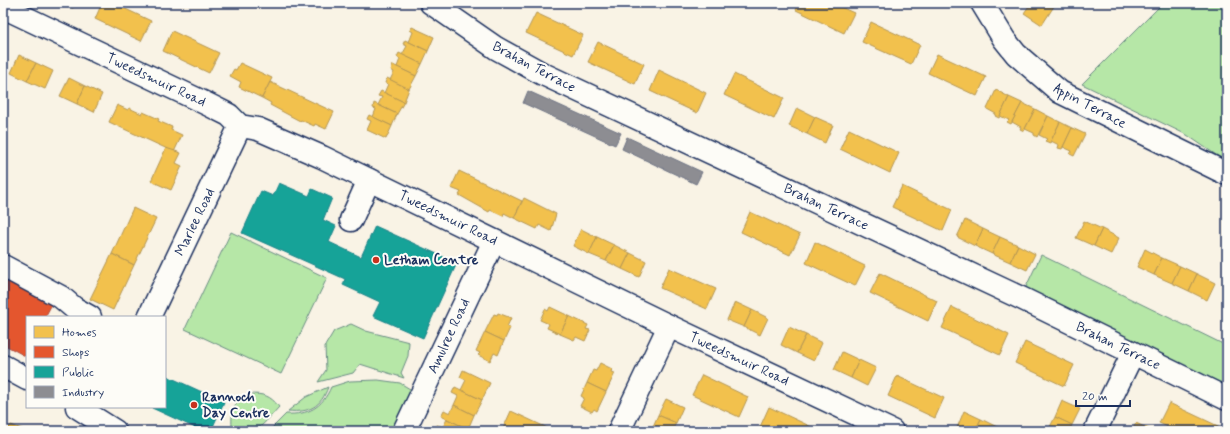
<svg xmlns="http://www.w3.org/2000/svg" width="1230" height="434" viewBox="0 0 1230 434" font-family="Mynerve,sans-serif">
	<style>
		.green { fill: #b6e7a7; stroke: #688b82 }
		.homes { fill: #f2c14e; stroke: #b29553 }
		.shops { fill: #e4572e; stroke: #a84b3c }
		.public { fill: #17a398; stroke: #188087 }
		.industry { fill: #8d8d92; stroke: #6b7182 }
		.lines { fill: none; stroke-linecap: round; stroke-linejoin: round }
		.minor-casing { stroke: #1b2f5e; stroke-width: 25 }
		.minor { stroke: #fdfcf7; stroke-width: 22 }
		.poi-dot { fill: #c8321e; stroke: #fdfcf7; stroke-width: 1.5 }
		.labels { text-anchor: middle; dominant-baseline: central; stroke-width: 4; stroke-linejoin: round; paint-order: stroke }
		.street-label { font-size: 14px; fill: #1b2f5e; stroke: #fdfcf7 }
		.poi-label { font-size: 14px; font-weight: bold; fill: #1b2f5e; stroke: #fdfcf7; text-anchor: start }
	</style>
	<rect width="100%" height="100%" fill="#f9f3e5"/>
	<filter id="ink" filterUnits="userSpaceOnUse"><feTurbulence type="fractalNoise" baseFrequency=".025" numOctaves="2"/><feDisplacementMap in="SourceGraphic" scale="8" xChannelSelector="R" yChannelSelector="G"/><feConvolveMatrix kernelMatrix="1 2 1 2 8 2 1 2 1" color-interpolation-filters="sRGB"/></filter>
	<g filter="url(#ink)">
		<!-- green -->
		<g class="green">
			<polygon points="1163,3 1227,3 1227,160 1222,159 1187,135 1082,84"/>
			<polygon points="231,232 327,278 281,374 185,329"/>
			<polygon points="1041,255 1227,346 1227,386 1025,289"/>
			<polygon points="351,324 366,331 409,342 408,356 401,373 404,378 360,364 353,373 318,382 326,370 325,346 334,331"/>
			<path d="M378,380L400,383L415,392L396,431H269L286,414C308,415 322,408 331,387L350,381Z"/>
			<path d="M328,387C321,407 309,413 288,411L306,397Z"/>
			<path d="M249,394C264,394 270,395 279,407C257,431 261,431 228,431L232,427C231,409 234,403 249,394Z"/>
		</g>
		<!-- homes -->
		<g class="homes">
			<polygon points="62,3 76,3 73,8"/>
			<polygon points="102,3 113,3 151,21 141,41 95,19"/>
			<polygon points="799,3 832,3 854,13 844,33 796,10"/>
			<polygon points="1031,3 1056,3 1042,25 1024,13"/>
			<polygon points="536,13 583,35 573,55 526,33"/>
			<polygon points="871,22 920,45 911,64 862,42"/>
			<polygon points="412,27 434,37 428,51 409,42 413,32 410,30"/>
			<polygon points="172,31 219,53 209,73 163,51"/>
			<polygon points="405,40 428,51 422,64 402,55 407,46 403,44"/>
			<polygon points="598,42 644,64 635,84 588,62"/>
			<polygon points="399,53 422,64 416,76 397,67 400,59 397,57"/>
			<polygon points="937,54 986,77 977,96 928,73"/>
			<polygon points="19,55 36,63 27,81 11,73"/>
			<polygon points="36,63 53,71 45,89 27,81"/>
			<polygon points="240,63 272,78 262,98 239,87 241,82 230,76 234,69 236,70"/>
			<polygon points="393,65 416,76 409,89 390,80 394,72 391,70"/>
			<polygon points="659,70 706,93 697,113 650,91"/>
			<polygon points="734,74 784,98 774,119 724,95"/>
			<polygon points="69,78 85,86 77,104 60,96"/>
			<polygon points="387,78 409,89 404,102 384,93 388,84 385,83"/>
			<polygon points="270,82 334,112 326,129 315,124 314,126 301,120 300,121 270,105 271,103 262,98"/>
			<polygon points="85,86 102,94 94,112 77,104"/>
			<polygon points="996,90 1009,97 999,118 995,116 996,114 987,109"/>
			<polygon points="381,91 404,102 397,114 378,105 382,97 378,96"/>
			<polygon points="1009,97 1022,103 1011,124 1007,122 1009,120 1000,116"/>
			<polygon points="374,103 397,114 392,126 373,117 376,109 373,108"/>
			<polygon points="1022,103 1035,109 1024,131 1020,129 1021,127 1012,122"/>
			<polygon points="117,105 128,110 129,108 142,114 143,112 159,119 158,121 172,127 171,130 182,135 174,152 109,122"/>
			<polygon points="797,108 815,117 807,134 789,126"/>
			<polygon points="1035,109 1048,116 1037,137 1034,135 1034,133 1025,129"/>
			<polygon points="369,115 392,126 386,139 367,130 371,121 367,119"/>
			<polygon points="1048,116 1060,122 1050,143 1045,141 1047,139 1039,135"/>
			<polygon points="815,117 833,125 825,143 807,134"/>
			<polygon points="1060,122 1072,128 1062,149 1058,148 1059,145 1051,141"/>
			<polygon points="1072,128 1085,134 1074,156 1070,154 1072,151 1063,147"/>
			<polygon points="849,129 899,153 890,173 840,149"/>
			<polygon points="3,147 7,149 3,156"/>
			<polygon points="166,148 181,153 176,163 182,166 171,190 151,181"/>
			<polygon points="459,171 522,201 514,218 504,213 503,216 490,210 489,212 459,195 461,192 451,188"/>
			<polygon points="902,186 952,210 943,231 892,207"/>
			<polygon points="524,198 556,214 551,231 539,225 537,229 514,218"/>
			<polygon points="133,208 156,219 134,265 112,254"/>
			<polygon points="750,212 800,235 790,255 741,232"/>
			<polygon points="965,220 983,229 975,246 957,237"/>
			<polygon points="1084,221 1102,229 1094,246 1076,238"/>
			<polygon points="581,229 597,237 589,254 573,246"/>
			<polygon points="983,229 1000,237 992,254 975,246"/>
			<polygon points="1102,229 1119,238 1111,254 1094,246"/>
			<polygon points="597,237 614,245 606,261 589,254"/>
			<polygon points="1000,237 1018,245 1010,262 992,254"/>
			<polygon points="815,242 865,266 855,286 806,263"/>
			<polygon points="614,245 630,253 622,269 606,261"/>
			<polygon points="1018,245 1035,254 1027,270 1010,262"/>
			<polygon points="1145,249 1162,258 1154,275 1137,267"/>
			<polygon points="630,253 646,261 639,277 622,269"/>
			<polygon points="112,254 134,265 113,310 90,299"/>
			<polygon points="1162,258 1180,266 1172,283 1154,275"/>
			<polygon points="1180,266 1197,274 1189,291 1172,283"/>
			<polygon points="669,268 716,289 707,309 660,288"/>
			<polygon points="880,273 937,301 928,321 870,293"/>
			<polygon points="1197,274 1215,283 1207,300 1189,291"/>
			<polygon points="735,302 752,310 744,327 727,320"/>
			<polygon points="550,307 569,316 560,334 547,328 549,324 540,320 545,309 548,311"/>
			<polygon points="952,307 1009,335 1000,355 942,328"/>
			<polygon points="752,310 768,318 760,335 744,327"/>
			<polygon points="498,313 511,318 507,327 510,328 504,341 485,332 494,314 497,315"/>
			<polygon points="569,316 588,325 586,329 590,330 585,341 576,337 574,340 560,334"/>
			<polygon points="789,327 806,335 797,353 781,345"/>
			<polygon points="485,332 504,341 498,355 494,353 490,361 478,355 480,353 476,351"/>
			<polygon points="806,335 822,343 814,361 797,353"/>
			<polygon points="1025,342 1074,365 1064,386 1015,363"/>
			<polygon points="842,352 859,360 851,378 834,370"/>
			<polygon points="859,360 876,368 867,386 851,378"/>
			<polygon points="600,363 612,369 611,372 615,373 606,392 587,383 593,370 596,371"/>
			<polygon points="463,370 490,383 482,400 461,390 466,380 460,377"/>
			<polygon points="702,375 748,397 739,417 692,395"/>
			<polygon points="897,376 944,398 935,418 888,396"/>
			<polygon points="587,383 606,392 597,411 594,409 592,412 580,406 584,398 581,396"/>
			<polygon points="455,387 482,400 474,415 454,405 458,396 452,393"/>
			<polygon points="666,399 683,407 676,423 658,415"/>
			<polygon points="1062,401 1080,409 1072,425 1055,417"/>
			<polygon points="1169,403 1218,426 1216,431 1177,431 1159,423"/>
			<polygon points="454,405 474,415 468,429 441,416 444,410 450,413"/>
			<polygon points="769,407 816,429 815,431 767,431 760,427"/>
			<polygon points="511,411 554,431 502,431"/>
			<polygon points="964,411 981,419 975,431 963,431 957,428"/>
			<polygon points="658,415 676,423 672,431 651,431"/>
			<polygon points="1055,417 1072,425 1069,431 1048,431"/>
			<polygon points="447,419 468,429 467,431 434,431 437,425 443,427"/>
			<polygon points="981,419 997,427 995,431 975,431"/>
			<polygon points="1136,423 1153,431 1132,431"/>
			<polygon points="3,424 10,427 11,425 27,431 3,431"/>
			<polygon points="997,427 1005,431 995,431"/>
		</g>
		<!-- shops -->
		<polygon class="shops" points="3,277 52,304 45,317 27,317 27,357 3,344"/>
		<!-- public -->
		<g class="public">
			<polygon points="279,183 309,196 312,189 332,198 323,220 336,226 329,242 361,257 375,226 457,263 423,338 373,316 380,302 343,285 345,279 242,233 261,191 273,196"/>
			<polygon points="167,376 224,402 211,431 202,431 152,408 165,407 165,380"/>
		</g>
		<!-- industry -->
		<g class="industry">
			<polygon points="528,91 621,133 615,145 523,103"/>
			<polygon points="627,137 702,172 696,184 622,149"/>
		</g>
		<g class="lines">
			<defs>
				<g id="minor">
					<polyline points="431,3 496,48 543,74 1021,298 1227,399"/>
					<polyline points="982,3 1004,39 1016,54 1060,92 1227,174"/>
					<polyline points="3,7 209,105 229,115 240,126 258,129 322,157 669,326 892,431"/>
					<polyline points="351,220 369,180"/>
					<polyline points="3,266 61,297 74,308 90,317"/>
					<polyline points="149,317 240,126"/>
					<polyline points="3,366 27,379"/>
					<polyline points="77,407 115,431"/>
					<polyline points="404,431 494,241"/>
					<polyline points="619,431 669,326"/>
					<polyline points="1095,431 1133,353"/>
				</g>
			</defs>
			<!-- minor casing -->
			<use href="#minor" class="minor-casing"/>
			<!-- minor -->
			<use href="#minor" class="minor"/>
		</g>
	</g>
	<!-- markers -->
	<g class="poi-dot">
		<circle cx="376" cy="260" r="4"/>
		<circle cx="194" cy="405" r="4"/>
	</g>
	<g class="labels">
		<!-- street labels -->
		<g class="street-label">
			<text transform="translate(534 67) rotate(28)">Brahan Terrace</text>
			<text transform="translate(156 80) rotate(25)">Tweedsmuir Road</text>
			<text transform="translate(1090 106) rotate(28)">Appin Terrace</text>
			<text transform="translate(826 207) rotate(25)">Brahan Terrace</text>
			<text transform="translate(448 218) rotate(26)">Tweedsmuir Road</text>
			<text transform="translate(195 222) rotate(-64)">Marlee Road</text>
			<text transform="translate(449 336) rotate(-65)">Amulree Road</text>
			<text transform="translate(1118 346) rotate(26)">Brahan Terrace</text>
			<text transform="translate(739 359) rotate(25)">Tweedsmuir Road</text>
		</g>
		<!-- poi labels -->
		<g class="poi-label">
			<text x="384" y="260">Letham Centre</text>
			<text x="202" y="397">Rannoch<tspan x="202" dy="16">Day Centre</tspan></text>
		</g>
	</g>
	<!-- margin -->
	<rect width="1230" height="434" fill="none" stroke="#fdfcf7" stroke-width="16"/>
	<rect x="8" y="8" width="1214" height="418" fill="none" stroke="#1b2f5e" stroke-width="1.5" filter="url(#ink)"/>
	<!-- legend -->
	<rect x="26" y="316" width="140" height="92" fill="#fdfcf7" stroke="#a3aaba"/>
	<rect x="34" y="326" width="20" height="12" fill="#f2c14e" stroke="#a3aaba"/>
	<text x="62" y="336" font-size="12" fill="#1b2f5e">Homes</text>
	<rect x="34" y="346" width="20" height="12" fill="#e4572e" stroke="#a3aaba"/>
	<text x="62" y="356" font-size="12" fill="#1b2f5e">Shops</text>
	<rect x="34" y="366" width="20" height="12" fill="#17a398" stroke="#a3aaba"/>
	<text x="62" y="376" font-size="12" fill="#1b2f5e">Public</text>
	<rect x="34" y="386" width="20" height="12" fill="#8d8d92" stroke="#a3aaba"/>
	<text x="62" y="396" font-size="12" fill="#1b2f5e">Industry</text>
	<!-- scale -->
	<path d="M1076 400v6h54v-6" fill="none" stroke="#1b2f5e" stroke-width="2"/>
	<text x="1082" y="400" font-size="12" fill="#1b2f5e" stroke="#fdfcf7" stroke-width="3" paint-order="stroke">20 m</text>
</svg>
